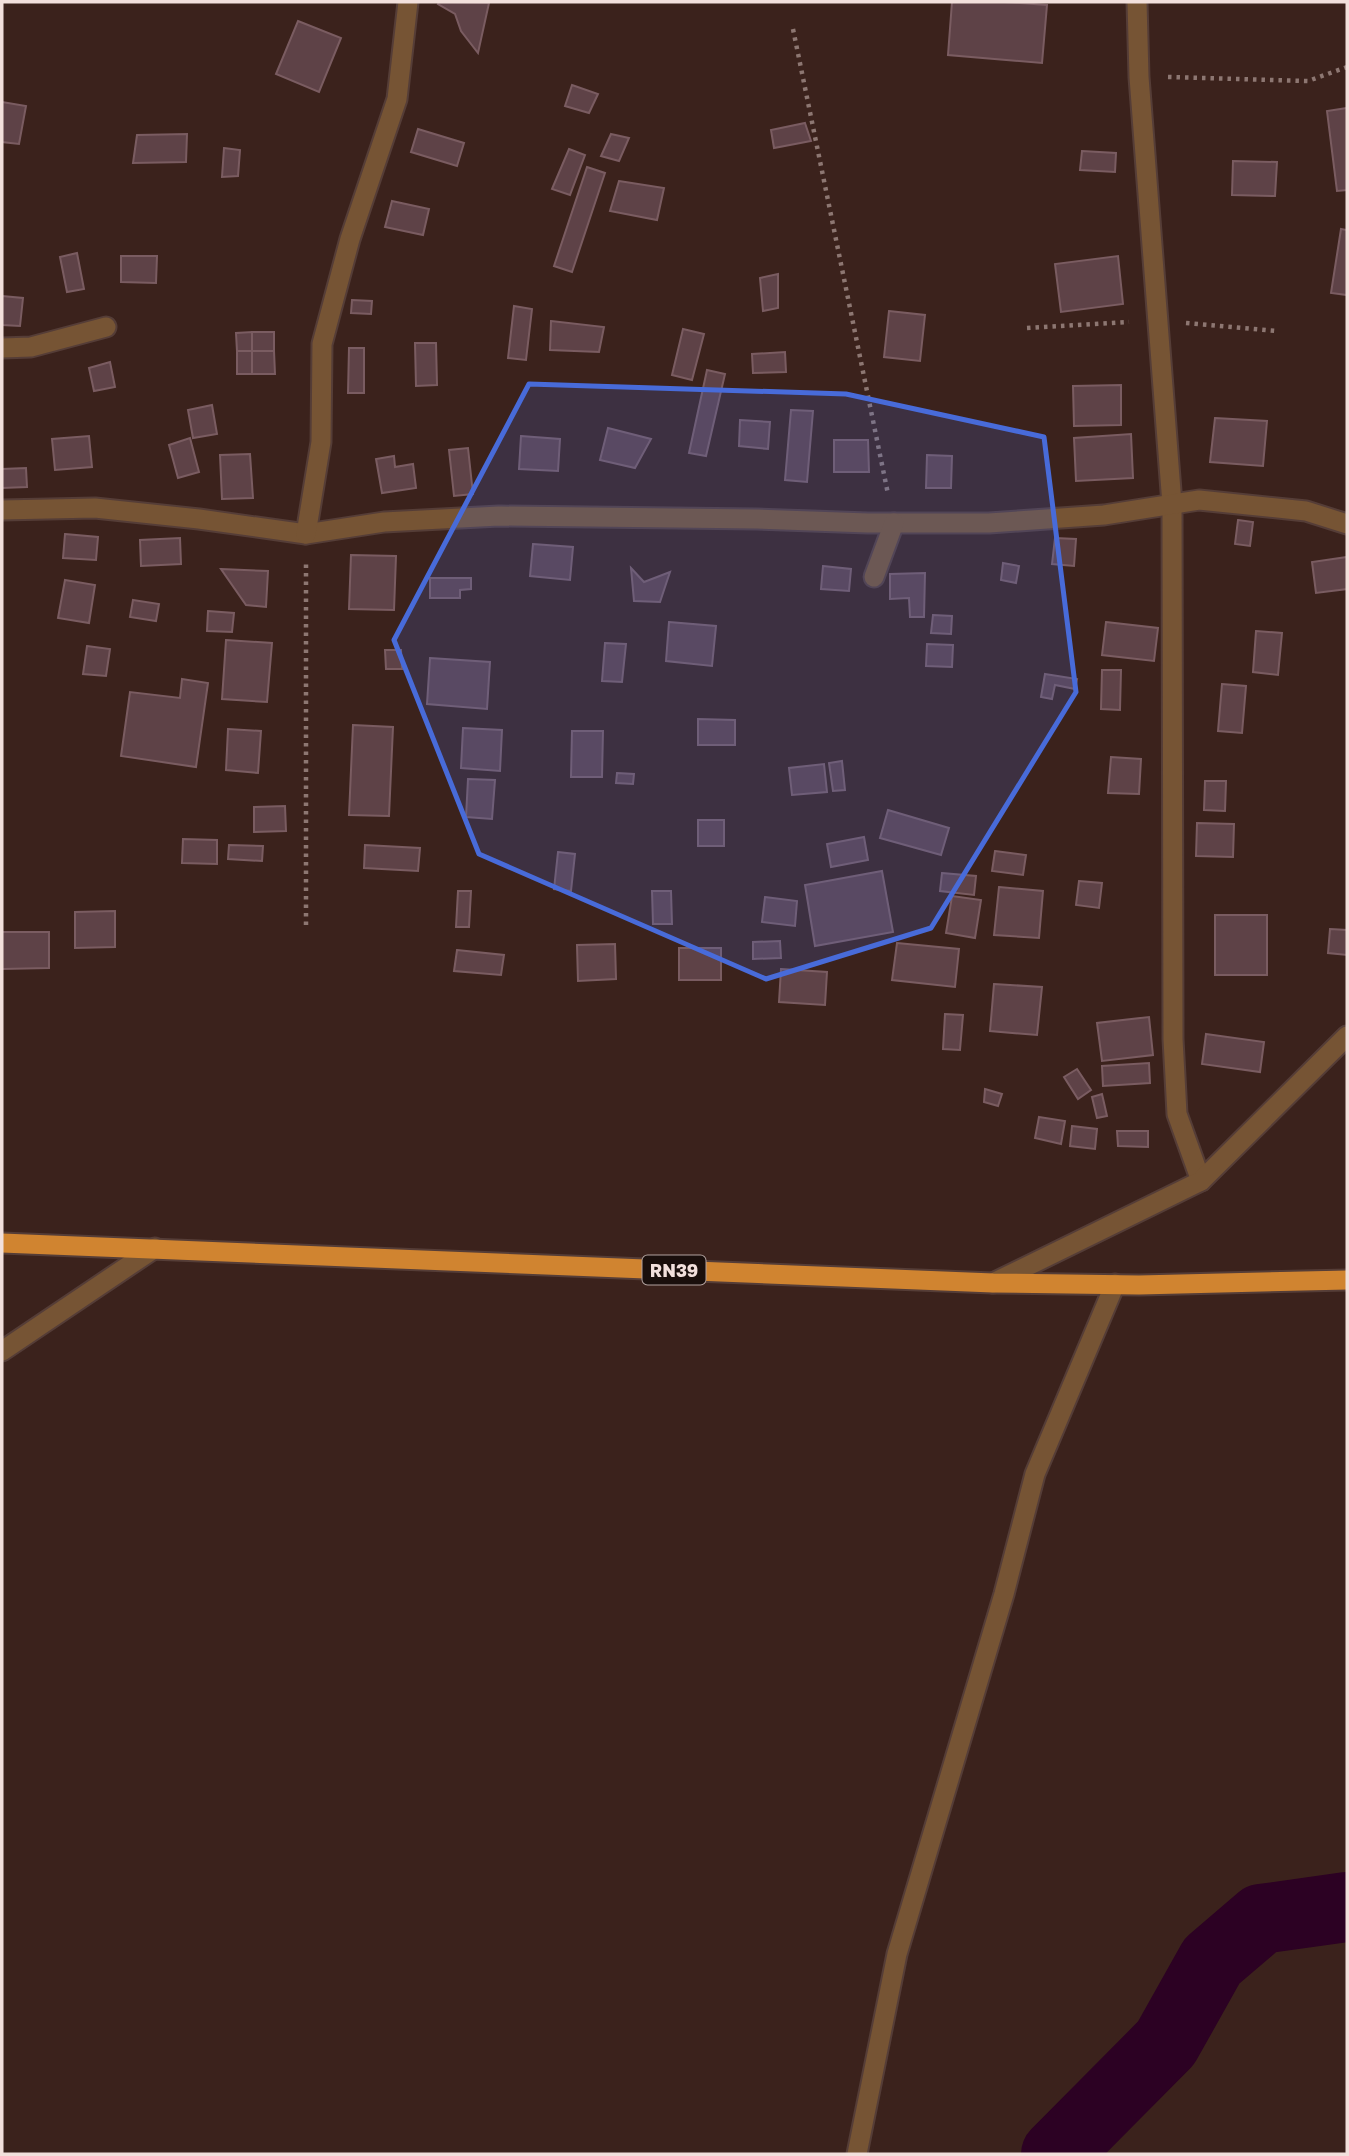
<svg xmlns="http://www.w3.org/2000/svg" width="1349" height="2156" viewBox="0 0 1349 2156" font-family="'Golos Text',sans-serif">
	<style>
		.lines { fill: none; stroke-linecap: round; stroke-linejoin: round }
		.river { stroke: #2c0123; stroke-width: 70 }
		.building { fill: #5e4247; stroke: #7a5c61; stroke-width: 2 }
		.minor-casing { stroke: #553d37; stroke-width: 23 }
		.trunk-casing { stroke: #553d37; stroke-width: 23 }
		.path { stroke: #8d7772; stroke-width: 4.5; stroke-dasharray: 3.5 5; stroke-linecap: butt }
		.minor { stroke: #765434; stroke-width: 19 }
		.trunk { stroke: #d08430; stroke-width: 19 }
		.marked { fill: #486bd9; fill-opacity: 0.2; stroke: #486bd9; stroke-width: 5; stroke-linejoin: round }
		.labels { text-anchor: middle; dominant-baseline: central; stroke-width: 7; stroke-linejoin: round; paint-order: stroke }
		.shield { fill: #1a0f0c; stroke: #b1a19e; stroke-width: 2 }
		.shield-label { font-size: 18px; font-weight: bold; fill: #f2e0dc }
	</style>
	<rect width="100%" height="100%" fill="#3b221c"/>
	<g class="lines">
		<!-- river -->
		<polyline class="river" points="1056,2154 1166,2043 1212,1961 1261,1919 1347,1907"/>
	</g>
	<!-- building -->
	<g class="building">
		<polygon points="439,2 489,3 478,53 461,31 455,14 438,4"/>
		<polygon points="952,2 1004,2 1047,5 1042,63 948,55"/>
		<polygon points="298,21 341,38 319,92 276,74"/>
		<polygon points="572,85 598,94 589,113 565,106"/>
		<polygon points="2,102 26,106 19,144 2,142"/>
		<polygon points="1347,108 1347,190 1337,191 1327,111"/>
		<polygon points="805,123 811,141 774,148 771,130"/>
		<polygon points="418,129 464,143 457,166 411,152"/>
		<polygon points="187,134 186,162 133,163 137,135"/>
		<polygon points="611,134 629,138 619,161 601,156"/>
		<polygon points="224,148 240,150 238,176 222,177"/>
		<polygon points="569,149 585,155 570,195 552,189"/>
		<polygon points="1082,151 1116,153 1115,172 1080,170"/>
		<polygon points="1233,161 1277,162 1275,196 1232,195"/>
		<polygon points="587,167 605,173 572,272 554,266"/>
		<polygon points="619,181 664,188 657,220 610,211"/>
		<polygon points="392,201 429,209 423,235 385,227"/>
		<polygon points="1341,229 1347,230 1347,295 1331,293"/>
		<polygon points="77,253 84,289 67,292 60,257"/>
		<polygon points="121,256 157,256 156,283 121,282"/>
		<polygon points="1118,256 1123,304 1061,312 1055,264"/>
		<polygon points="778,274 778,308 763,311 760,278"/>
		<polygon points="2,296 23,298 20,326 2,325"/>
		<polygon points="352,300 372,301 371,314 351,313"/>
		<polygon points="514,306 532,309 526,360 508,358"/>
		<polygon points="889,311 925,315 920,361 884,357"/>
		<polygon points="551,321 604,327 599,352 550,350"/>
		<polygon points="683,329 704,334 692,380 672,375"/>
		<rect x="252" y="332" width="22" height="19"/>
		<polygon points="252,332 252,351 237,351 236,333"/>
		<polygon points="415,343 436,343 437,385 416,386"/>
		<polygon points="349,348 364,348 364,393 348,393"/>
		<rect x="237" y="351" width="15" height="23"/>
		<polygon points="252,351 274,351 275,374 252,374"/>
		<polygon points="785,352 786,372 753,373 752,354"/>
		<polygon points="110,362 115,387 94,391 89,368"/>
		<polygon points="707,370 725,374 706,456 689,453"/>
		<polygon points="1121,385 1121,425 1074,426 1073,386"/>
		<polygon points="212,405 217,434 193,438 188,410"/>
		<polygon points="791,410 813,411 807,482 785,480"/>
		<polygon points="1215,418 1267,421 1263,466 1210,462"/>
		<polygon points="740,420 770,422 768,449 739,446"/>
		<polygon points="608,428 651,439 635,468 600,460"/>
		<polygon points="1131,434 1133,478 1076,481 1074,438"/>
		<polygon points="89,436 92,467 55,470 52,439"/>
		<polygon points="521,436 560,439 558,471 519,469"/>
		<polygon points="190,438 199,472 178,478 169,445"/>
		<polygon points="834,440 868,440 869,472 834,472"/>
		<polygon points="468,448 473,494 454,496 449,450"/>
		<polygon points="250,454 253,498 222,499 220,455"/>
		<polygon points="927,455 952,456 951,488 926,488"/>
		<polygon points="394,456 395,467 413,464 416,488 382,493 376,459"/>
		<polygon points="26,468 27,487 2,488 2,469"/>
		<polygon points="1238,520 1253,522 1250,546 1235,544"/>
		<polygon points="65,534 98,537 96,560 63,558"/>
		<polygon points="180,538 181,564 141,566 140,540"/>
		<polygon points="1055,538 1076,539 1074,566 1052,564"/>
		<polygon points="533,544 573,547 570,580 530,576"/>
		<polygon points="351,555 396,556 394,610 349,609"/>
		<polygon points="1347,557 1347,589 1316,593 1312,562"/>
		<polygon points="1003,563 1019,566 1016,583 1001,580"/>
		<polygon points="823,566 851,569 849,591 821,589"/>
		<polygon points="631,568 644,582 670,572 660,602 634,601"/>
		<polygon points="221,569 268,571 266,607 246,605"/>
		<polygon points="925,573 924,617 910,617 909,598 890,599 890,574"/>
		<polygon points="430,578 471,578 471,589 460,590 460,598 430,598"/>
		<polygon points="65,580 95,585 89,623 58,618"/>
		<polygon points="133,600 159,604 156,621 130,617"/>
		<polygon points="208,611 234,613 232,632 207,631"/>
		<polygon points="933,615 952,616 951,634 931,633"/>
		<polygon points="669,622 716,626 712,666 666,661"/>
		<polygon points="1106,622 1158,628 1154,661 1102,655"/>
		<polygon points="1256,631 1282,633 1278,675 1253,672"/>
		<polygon points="226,640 272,643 267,702 222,699"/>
		<polygon points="605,643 626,644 622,682 602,681"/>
		<polygon points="927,644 953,645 952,667 926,666"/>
		<polygon points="87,646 110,649 106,676 83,674"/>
		<polygon points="385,650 401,650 402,669 386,669"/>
		<polygon points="430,658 490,662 487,709 427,704"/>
		<polygon points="1102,670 1121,670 1120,710 1101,709"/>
		<polygon points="1045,674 1077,679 1075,689 1055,685 1052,699 1041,697"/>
		<polygon points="182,679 208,683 196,767 121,756 130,692 180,698"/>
		<polygon points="1222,684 1246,686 1242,733 1218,731"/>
		<polygon points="698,719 735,720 735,745 698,745"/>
		<polygon points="353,725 393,727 389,816 349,815"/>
		<polygon points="463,728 502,730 500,771 461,768"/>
		<polygon points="228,729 261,731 258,773 226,770"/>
		<polygon points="572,731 603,731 602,777 571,777"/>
		<polygon points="1111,757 1141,759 1139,794 1108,793"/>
		<polygon points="842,761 845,790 833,791 829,763"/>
		<polygon points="824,764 827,792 792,795 789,768"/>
		<polygon points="617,773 634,774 633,784 616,783"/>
		<polygon points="468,779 495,780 492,819 466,817"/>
		<polygon points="1205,781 1226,781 1225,811 1204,810"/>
		<polygon points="285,806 286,831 254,832 254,807"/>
		<polygon points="888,810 949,828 941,855 880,838"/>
		<rect x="698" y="820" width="26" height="26"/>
		<polygon points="1197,823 1234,824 1233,857 1196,856"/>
		<polygon points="864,837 868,860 831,867 827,844"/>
		<polygon points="183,839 217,840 217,864 182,863"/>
		<polygon points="229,845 263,846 262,861 228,859"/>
		<polygon points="365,845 420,848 418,871 364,868"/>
		<polygon points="995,851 1026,855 1023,875 992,871"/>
		<polygon points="558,852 575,854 571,891 554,889"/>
		<polygon points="882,871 893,932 815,946 805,885"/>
		<polygon points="942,873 976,876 974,895 940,891"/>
		<polygon points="1079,881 1102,883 1099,908 1076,905"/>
		<polygon points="999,887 1043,891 1039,938 994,935"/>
		<polygon points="458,891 471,891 469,927 456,927"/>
		<polygon points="652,891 671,891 672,924 653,924"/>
		<polygon points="952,896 981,900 975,938 946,933"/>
		<polygon points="765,897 797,901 795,926 762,922"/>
		<polygon points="115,911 115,947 75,948 75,912"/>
		<rect x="1215" y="915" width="52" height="60"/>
		<polygon points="1330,929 1347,930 1347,955 1328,953"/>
		<polygon points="2,932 49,932 49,968 2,969"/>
		<polygon points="780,941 781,958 753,959 753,942"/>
		<polygon points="897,943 959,949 955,987 892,980"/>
		<polygon points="615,944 616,979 578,981 577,945"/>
		<rect x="679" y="948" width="42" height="32"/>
		<polygon points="457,950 504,955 501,975 454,971"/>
		<polygon points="781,969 827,972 825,1005 779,1002"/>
		<polygon points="994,984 1042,987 1037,1035 990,1031"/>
		<polygon points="945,1014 963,1015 960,1050 943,1049"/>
		<polygon points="1149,1017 1153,1055 1102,1061 1097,1023"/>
		<polygon points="1206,1034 1264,1042 1260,1072 1202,1064"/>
		<polygon points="1149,1063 1150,1083 1103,1086 1102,1066"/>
		<polygon points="1077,1069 1091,1090 1078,1099 1064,1077"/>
		<polygon points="985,1089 1002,1094 998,1106 984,1102"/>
		<polygon points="1102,1094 1107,1116 1097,1118 1092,1097"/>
		<polygon points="1039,1117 1065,1121 1061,1144 1035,1138"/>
		<polygon points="1072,1126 1097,1129 1095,1149 1070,1146"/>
		<polygon points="1117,1131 1148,1131 1148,1147 1118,1146"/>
	</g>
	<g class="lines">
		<defs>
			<g id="minor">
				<polyline points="1137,2 1139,77 1172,504 1173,1039 1177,1114 1201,1181"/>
				<polyline points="2,348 31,347 106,327"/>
				<polyline points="2,510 95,508 199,519 306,534 384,522 499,516 757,519 868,523 989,523 1104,515 1199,500 1306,511 1347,524"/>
				<polyline points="306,534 321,442 322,344 350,239 397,99 408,2"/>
				<polyline points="874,577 894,523"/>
				<polyline points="993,1283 1201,1181 1347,1036"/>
				<polyline points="2,1351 155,1248"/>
				<polyline points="857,2154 897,1954 1004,1594 1035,1474 1115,1284"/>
			</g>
			<polyline id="trunk" points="2,1243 993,1283 1139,1285 1347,1280"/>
		</defs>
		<!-- minor casing -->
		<use href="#minor" class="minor-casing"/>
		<!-- trunk casing -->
		<use href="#trunk" class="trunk-casing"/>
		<!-- path -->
		<g class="path">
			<polyline points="793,29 888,494"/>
			<polyline points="1168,77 1308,81 1347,67"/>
			<polyline points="1186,323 1276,331"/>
			<polyline points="1027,328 1129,322"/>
			<polyline points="306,925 306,563"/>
		</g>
		<!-- minor -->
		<use href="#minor" class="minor"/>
		<!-- trunk -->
		<use href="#trunk" class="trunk"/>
	</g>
	<!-- marked area -->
	<path class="marked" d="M529,384L846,394L1044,437L1076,692L931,928L766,979L479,854L394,640Z"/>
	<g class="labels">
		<!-- shield labels -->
		<rect class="shield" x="642.5" y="1255.5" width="63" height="29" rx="5"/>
		<g class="shield-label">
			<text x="674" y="1270">RN39</text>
		</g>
	</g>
	<!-- border -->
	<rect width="1349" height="2156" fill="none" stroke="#f2e0dc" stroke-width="7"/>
</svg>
